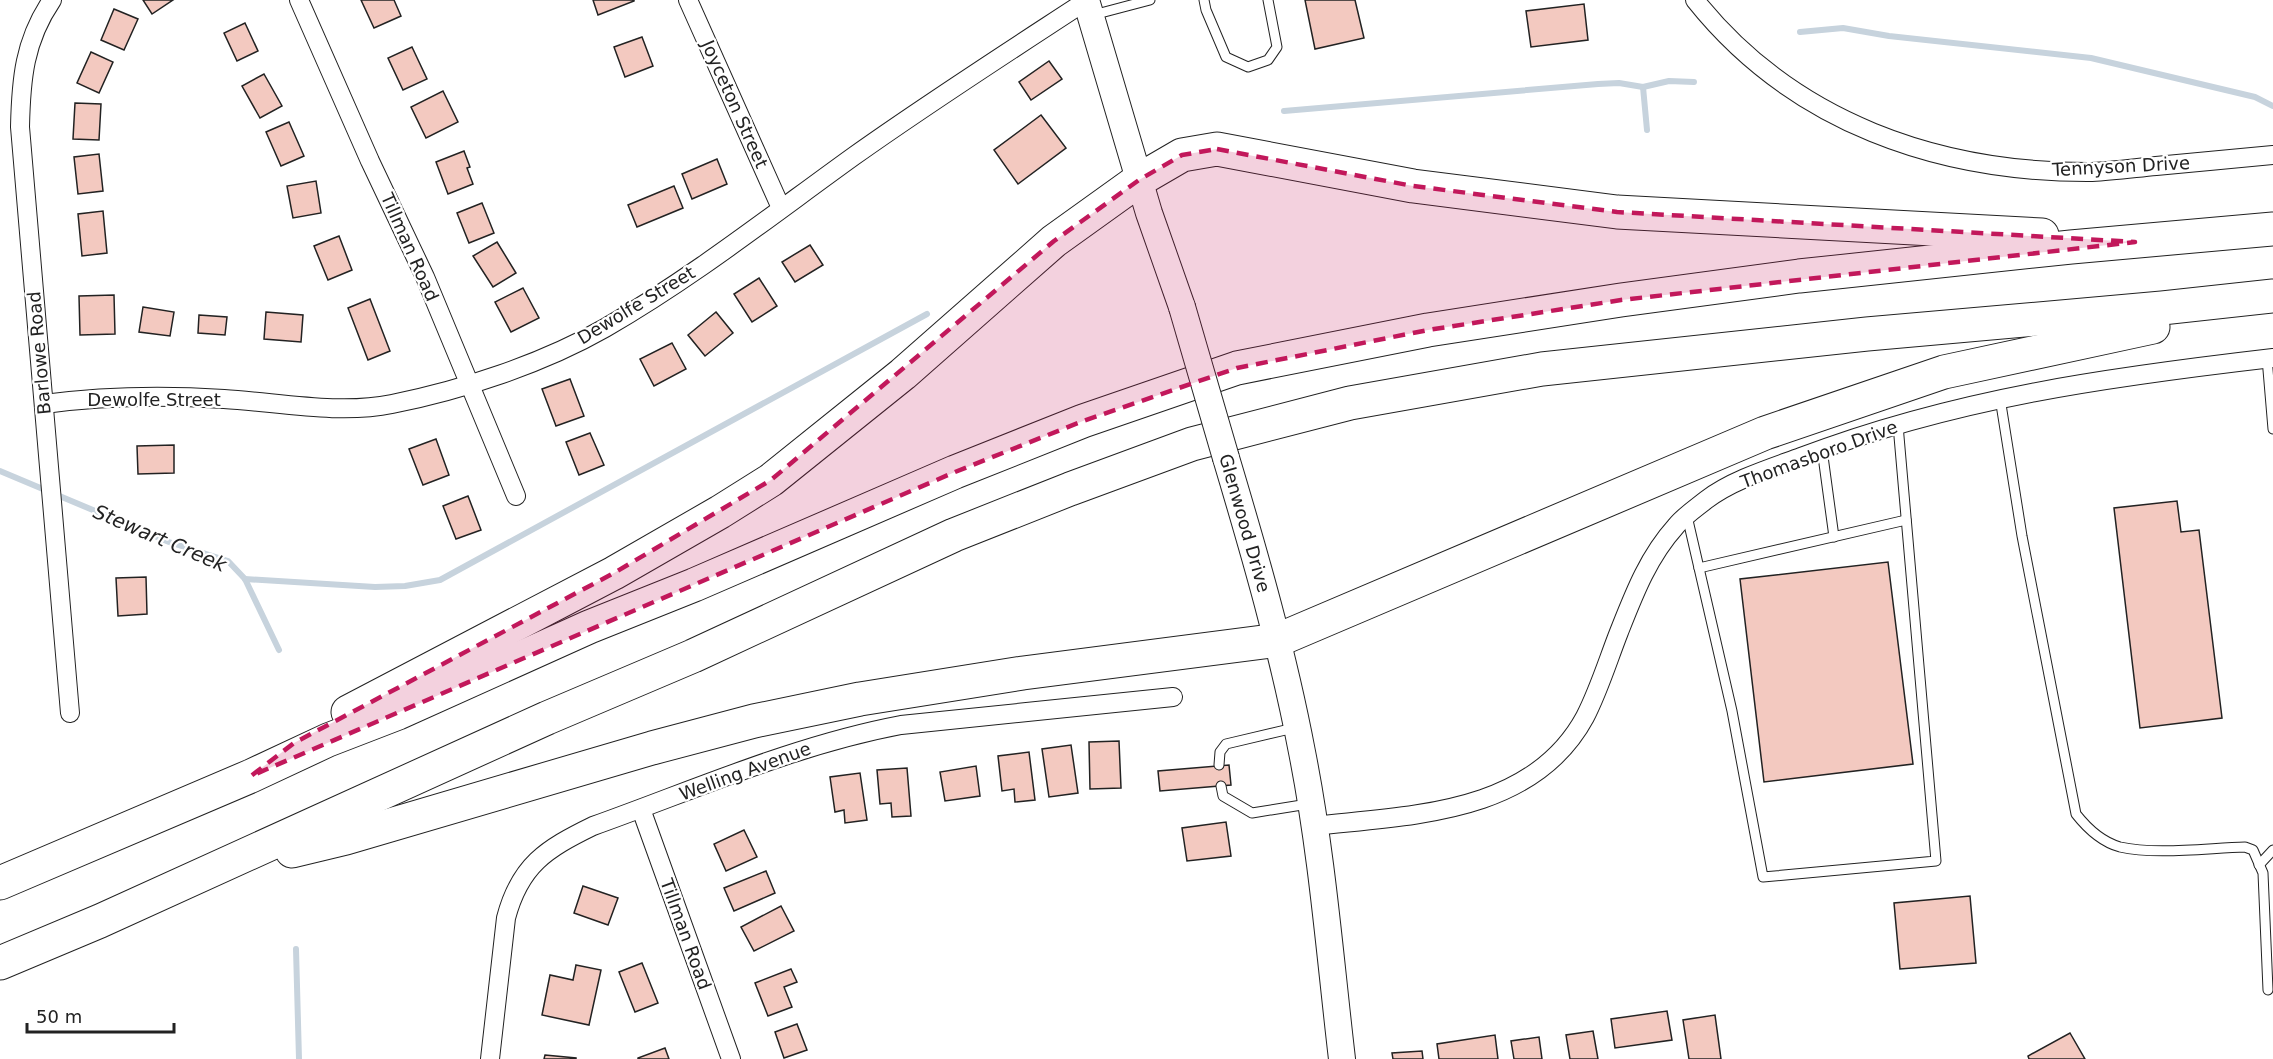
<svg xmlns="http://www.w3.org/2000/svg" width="2273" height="1059" viewBox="0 0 2273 1059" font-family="'DejaVu Sans',sans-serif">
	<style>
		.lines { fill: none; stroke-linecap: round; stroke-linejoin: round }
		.stream { stroke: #c7d3dd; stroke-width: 6 }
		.building { fill: #f3c9c0; stroke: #222; stroke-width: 1.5 }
		.lane-casing { stroke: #222; stroke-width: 11 }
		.street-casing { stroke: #222; stroke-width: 20 }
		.secondary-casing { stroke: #222; stroke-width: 28 }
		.highway-casing { stroke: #222; stroke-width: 35 }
		.lane { stroke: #fff; stroke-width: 9 }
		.street { stroke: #fff; stroke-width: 18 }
		.secondary { stroke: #fff; stroke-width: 26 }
		.highway { stroke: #fff; stroke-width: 33 }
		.secondary-bridge-casing { stroke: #222; stroke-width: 28; stroke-linecap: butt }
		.secondary-bridge { stroke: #fff; stroke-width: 26 }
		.marked { fill: #c2185b; fill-opacity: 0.2; stroke: #c2185b; stroke-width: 4.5; stroke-dasharray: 12 8; stroke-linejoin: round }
		.labels { text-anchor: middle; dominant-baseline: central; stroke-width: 4.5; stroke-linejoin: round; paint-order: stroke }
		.street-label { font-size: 18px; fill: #222; stroke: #fff }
		.water-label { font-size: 20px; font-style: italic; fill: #222; stroke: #fff }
	</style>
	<rect width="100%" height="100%" fill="#fff"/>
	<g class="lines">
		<!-- stream -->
		<g class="stream">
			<polyline points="1800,32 1843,28 1889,36 2091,58 2255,97 2273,106"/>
			<polyline points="1643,87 1647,130"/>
			<polyline points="1284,111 1598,84 1619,83 1643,87 1669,81 1694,82"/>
			<polyline points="0,471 169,542 228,561 245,579 279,650"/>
			<polyline points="245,579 375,587 405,586 440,580 927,314"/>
			<polyline points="296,949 299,1059"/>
		</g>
	</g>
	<!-- building -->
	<g class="building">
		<polygon points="143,0 173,0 152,14"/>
		<polygon points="361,0 394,0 401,16 374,28"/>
		<polygon points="593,0 634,0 634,1 598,15"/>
		<polygon points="1305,0 1355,0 1364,38 1315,49"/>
		<polygon points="1584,4 1588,40 1531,47 1526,11"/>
		<polygon points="114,9 138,19 124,50 101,40"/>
		<polygon points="245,23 258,51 237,61 224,33"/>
		<polygon points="642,37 653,66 625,77 614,47"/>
		<polygon points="412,47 427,79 403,90 388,58"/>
		<polygon points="91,52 113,62 99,93 77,83"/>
		<polygon points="1049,61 1062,79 1031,100 1019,82"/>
		<polygon points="264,74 282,106 260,118 242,86"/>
		<polygon points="443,91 458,122 426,138 411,107"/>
		<polygon points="75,103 101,104 99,140 73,139"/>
		<polygon points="1041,115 1066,148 1018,184 994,150"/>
		<polygon points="289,122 304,156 281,166 266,132"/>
		<polygon points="464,151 470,167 467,168 473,184 448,194 436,162"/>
		<polygon points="99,154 103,191 78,194 74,157"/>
		<polygon points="717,159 727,184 692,199 682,174"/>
		<polygon points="316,181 321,213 293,218 287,186"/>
		<polygon points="674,186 683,208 637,227 628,205"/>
		<polygon points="482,203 494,233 469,243 457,213"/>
		<polygon points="103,211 107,253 82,256 78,214"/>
		<polygon points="339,236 352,270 328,280 314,246"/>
		<polygon points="497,242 516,273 493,287 473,256"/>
		<polygon points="810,245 823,265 795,282 782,262"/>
		<polygon points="759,278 777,306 752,322 734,294"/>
		<polygon points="523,288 539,318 511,332 495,302"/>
		<polygon points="114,295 115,334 80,335 79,296"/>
		<polygon points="370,299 390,351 368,360 348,308"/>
		<polygon points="143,307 174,312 170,336 139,332"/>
		<polygon points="266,312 303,315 301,342 264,339"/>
		<polygon points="716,312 733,333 705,356 688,335"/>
		<polygon points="199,315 227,317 225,335 198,333"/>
		<polygon points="672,343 686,369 654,386 640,359"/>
		<polygon points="570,379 584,416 556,426 542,389"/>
		<polygon points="590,433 604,465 579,475 566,442"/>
		<polygon points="436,439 449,475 423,485 409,449"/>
		<polygon points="174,445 174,473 138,474 137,446"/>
		<polygon points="468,496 481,530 456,539 443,506"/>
		<polygon points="2177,501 2181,532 2199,530 2222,718 2140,728 2114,508"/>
		<polygon points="1888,562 1913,764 1764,782 1740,579"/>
		<polygon points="146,577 147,614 118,616 116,578"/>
		<polygon points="1119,741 1121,788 1090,789 1089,742"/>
		<polygon points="1071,745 1078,793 1049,797 1042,749"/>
		<polygon points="1029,752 1035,800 1015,802 1014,789 1002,791 998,756"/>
		<polygon points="1229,765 1231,785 1160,791 1158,771"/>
		<polygon points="976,766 980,796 945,801 940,772"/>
		<polygon points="907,768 911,816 892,817 891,803 880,804 877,770"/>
		<polygon points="860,773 867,820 845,823 844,810 835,812 830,777"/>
		<polygon points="1226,822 1231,856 1187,861 1182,828"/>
		<polygon points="744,830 757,857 726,871 714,844"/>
		<polygon points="766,871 775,893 734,911 724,888"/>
		<polygon points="583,886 618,898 608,925 574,913"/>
		<polygon points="1970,896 1976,963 1900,969 1894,903"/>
		<polygon points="781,906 794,931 754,951 741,927"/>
		<polygon points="642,963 658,1003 635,1012 619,972"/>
		<polygon points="576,965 601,970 589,1025 542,1015 550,975 573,980"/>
		<polygon points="791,969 797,982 784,987 792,1007 768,1016 755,983"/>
		<polygon points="1667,1011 1672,1040 1615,1048 1611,1019"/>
		<polygon points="1715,1015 1721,1059 1689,1059 1683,1020"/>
		<polygon points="797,1024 807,1050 784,1058 775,1032"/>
		<polygon points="1593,1031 1598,1059 1570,1059 1566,1035"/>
		<polygon points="2070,1033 2085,1059 2029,1059 2028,1056"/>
		<polygon points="1495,1035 1498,1059 1439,1059 1437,1044"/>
		<polygon points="1539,1037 1542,1059 1514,1059 1511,1041"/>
		<polygon points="665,1048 669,1059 638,1059 638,1058"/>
		<polygon points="1422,1051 1423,1059 1393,1059 1392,1053"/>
		<polygon points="545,1055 576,1058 576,1059 544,1059"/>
	</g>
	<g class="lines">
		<defs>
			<g id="lane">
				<polyline points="1204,0 1206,10 1226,57 1248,67 1268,60 1277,47 1268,0"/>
				<polyline points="1093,15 1150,0"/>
				<polyline points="2267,358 2273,429"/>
				<path d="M2000,398L2022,536L2076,814C2087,828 2102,842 2120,847C2155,855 2208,848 2245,847L2253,850L2263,873L2268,990"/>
				<polyline points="1822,449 1834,537"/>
				<polyline points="1687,516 1732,711 1763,877 1936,861 1898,425"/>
				<polyline points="1699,568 1906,520"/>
				<polyline points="1219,765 1220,752 1226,744 1294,728"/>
				<polyline points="1221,786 1223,796 1252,813 1308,804"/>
				<polyline points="2259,865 2273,850"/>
			</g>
			<g id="street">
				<path d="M52,0C24,41 21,80 20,127L70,713"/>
				<polyline points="299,0 370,161 425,277 516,496"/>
				<polyline points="688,0 781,208"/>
				<path d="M1695,0C1793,123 1939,173 2092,172C2113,171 2135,168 2156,166C2195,162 2234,159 2273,155"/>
				<path d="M44,404C104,396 163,395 224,399C277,402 339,415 392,404C462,390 542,364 605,328C692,278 772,215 854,156C930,102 1008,52 1086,1"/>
				<polyline points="641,809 731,1059"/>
				<path d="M1314,826C1410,815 1532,815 1585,717C1599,690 1608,660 1619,632C1634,594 1648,557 1676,526C1684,516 1696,508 1706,500C1732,480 1771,468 1801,457C1956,398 2109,377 2273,358"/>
				<path d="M490,1059L506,918C520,865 546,849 593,826C694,790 795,745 901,725L1173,697"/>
			</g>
			<g id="secondary">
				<polyline points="1086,0 1149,213 1182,307"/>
				<path d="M1226,458C1255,555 1283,652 1302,752C1322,853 1330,957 1342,1059"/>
			</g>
			<g id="highway">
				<polyline points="348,712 614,573 720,512 771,480 903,374 1054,241 1139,180 1182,155 1217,149 1413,186 1617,212 2042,235"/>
				<polyline points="292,851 346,838 652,748 754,721 860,699 1023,673 1278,640 1765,433 1944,372 2153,327"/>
				<polyline points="0,883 251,776 328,740 398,713 589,627 694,585 955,472 1083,421 1237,368 1428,330 1621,300 1799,276 2071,247 2273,229"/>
				<polyline points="0,963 100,921 547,718 693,656 954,535 1070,489 1192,444 1350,403 1542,369 1867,334 2162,308 2273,296"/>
			</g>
		</defs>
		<!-- lane casing -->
		<use href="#lane" class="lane-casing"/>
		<!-- street casing -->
		<use href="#street" class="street-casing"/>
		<!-- secondary casing -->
		<use href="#secondary" class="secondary-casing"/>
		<!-- highway casing -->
		<use href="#highway" class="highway-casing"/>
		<!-- lane -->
		<use href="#lane" class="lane"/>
		<!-- street -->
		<use href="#street" class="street"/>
		<!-- secondary -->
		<use href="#secondary" class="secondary"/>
		<!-- highway -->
		<use href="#highway" class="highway"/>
		<defs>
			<polyline id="secondary-bridge" points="1182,307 1226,458"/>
		</defs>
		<!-- secondary-bridge casing -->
		<use href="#secondary-bridge" class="secondary-bridge-casing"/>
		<!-- secondary-bridge -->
		<use href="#secondary-bridge" class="secondary-bridge"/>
	</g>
	<!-- marked area -->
	<path class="marked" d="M1217,149L1413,186L1617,212L2135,242L1621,300L1428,330L1237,368L1083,421L955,472L251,776L294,743L614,573L771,480L1054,241L1139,180L1182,155Z"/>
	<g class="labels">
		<!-- street labels -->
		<g class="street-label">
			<text transform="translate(735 104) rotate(66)">Joyceton Street</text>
			<text transform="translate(2121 166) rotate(-3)">Tennyson Drive</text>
			<text transform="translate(410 247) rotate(66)">Tillman Road</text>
			<text transform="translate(636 305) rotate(-31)">Dewolfe Street</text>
			<text transform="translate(39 353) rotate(-95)">Barlowe Road</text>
			<text x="154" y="399">Dewolfe Street</text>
			<text transform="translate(1819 454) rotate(-20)">Thomasboro Drive</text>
			<text transform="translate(1245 523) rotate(74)">Glenwood Drive</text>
			<text transform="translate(745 771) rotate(-20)">Welling Avenue</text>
			<text transform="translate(686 934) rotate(70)">Tillman Road</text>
		</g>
		<!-- water labels -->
		<g class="water-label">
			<text transform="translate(160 538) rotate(23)">Stewart Creek</text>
		</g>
	</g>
	<!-- scale -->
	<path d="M27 1023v9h147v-9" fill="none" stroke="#222222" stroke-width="3"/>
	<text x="36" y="1023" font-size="18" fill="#222222" stroke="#ffffff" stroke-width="4.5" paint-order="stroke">50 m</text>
</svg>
